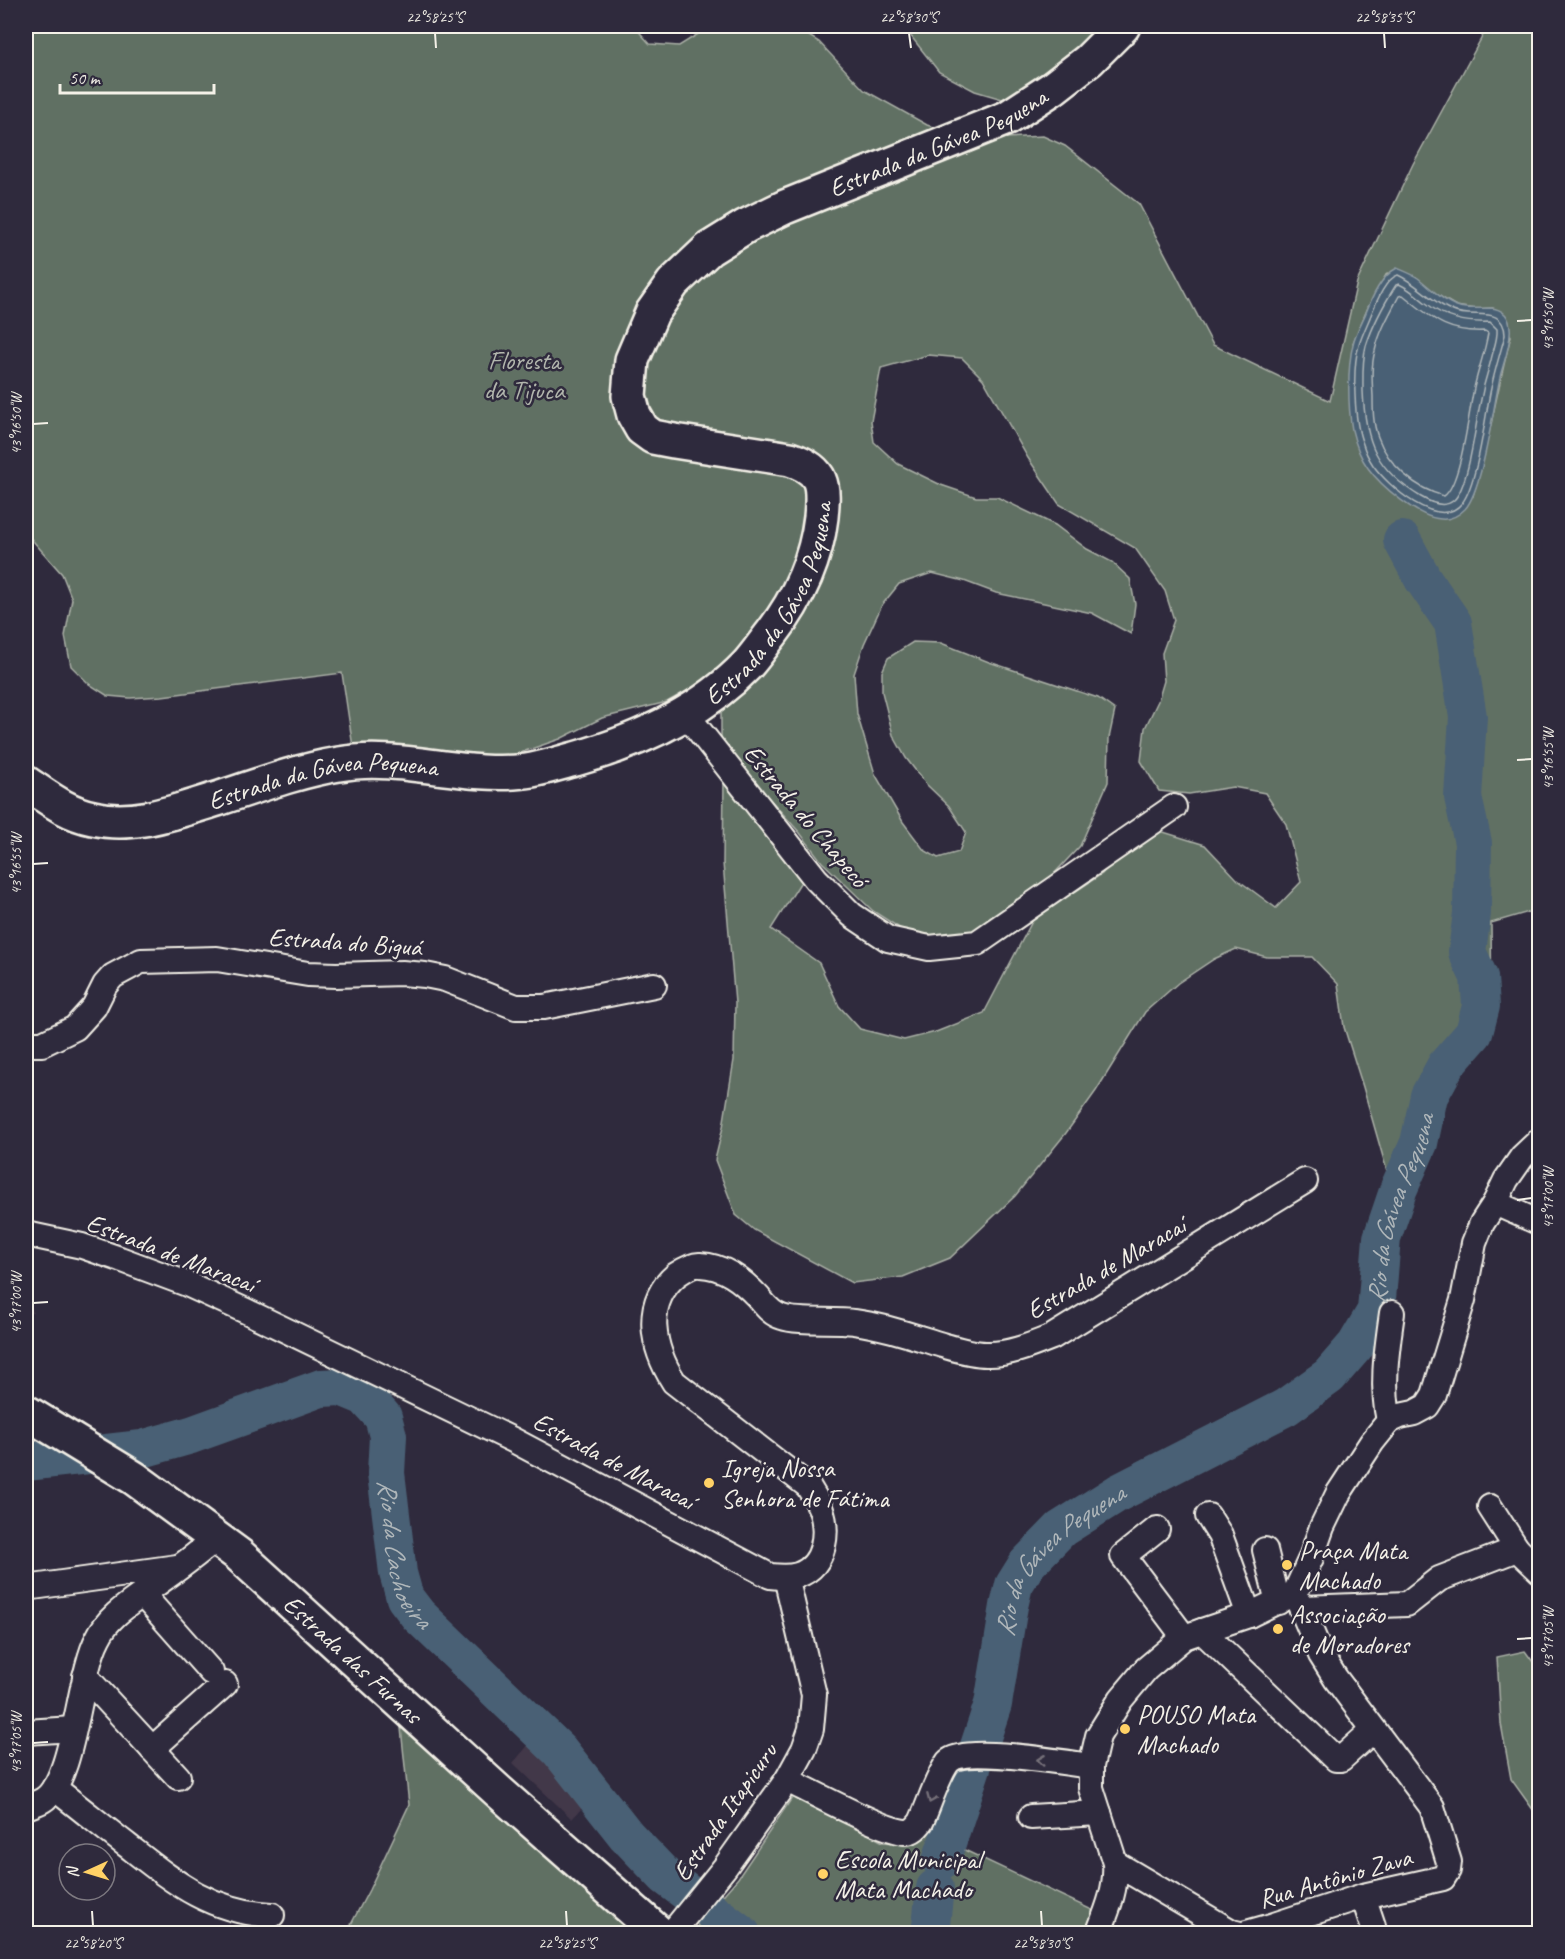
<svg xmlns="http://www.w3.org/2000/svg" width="1565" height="1959" viewBox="0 0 1565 1959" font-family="Caveat,sans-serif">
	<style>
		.built { fill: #423748 }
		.green { fill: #616f64; stroke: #aab0a6; stroke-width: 1.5; fill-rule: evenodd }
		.water { fill: #4a6174; stroke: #8e9ba2; stroke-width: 1.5 }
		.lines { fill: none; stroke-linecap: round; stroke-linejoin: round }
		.shore { stroke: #b0b7ba; stroke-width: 1.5 }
		.river { stroke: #4a6174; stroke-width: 38 }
		.street-casing { stroke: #f4f1e8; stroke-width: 28 }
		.secondary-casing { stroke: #f4f1e8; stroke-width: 38 }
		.street { stroke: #2f2a3d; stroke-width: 24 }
		.secondary { stroke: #2f2a3d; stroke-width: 33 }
		.oneway { stroke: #747079 }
		.ticks { fill: none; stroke: #f4f1e8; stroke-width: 2 }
		.poi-dot { fill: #ffd166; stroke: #2f2a3d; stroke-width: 2 }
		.labels { text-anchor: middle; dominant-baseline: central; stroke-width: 5; stroke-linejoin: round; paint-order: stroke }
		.street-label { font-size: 26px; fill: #f4f1e8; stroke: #2f2a3d }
		.park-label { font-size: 26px; fill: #b2b6ad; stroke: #2f2a3d }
		.poi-label { font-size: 26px; fill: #f4f1e8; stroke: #2f2a3d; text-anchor: start }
		.water-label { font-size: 27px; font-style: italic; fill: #b0b7ba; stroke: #2f2a3d }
		.neatline { fill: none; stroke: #f4f1e8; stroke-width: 2 }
		.ticks-label { font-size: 15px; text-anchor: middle; fill: #f4f1e8 }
	</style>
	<rect width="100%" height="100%" fill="#2f2a3d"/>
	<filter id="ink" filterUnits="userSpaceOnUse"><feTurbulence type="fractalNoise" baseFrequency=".0167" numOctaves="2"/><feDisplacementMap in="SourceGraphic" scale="12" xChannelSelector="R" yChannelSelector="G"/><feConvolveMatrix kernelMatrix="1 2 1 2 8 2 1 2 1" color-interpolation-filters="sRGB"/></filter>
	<g filter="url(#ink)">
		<!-- built -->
		<g class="built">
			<polygon points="26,1268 33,1313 26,1314"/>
			<polygon points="537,1735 590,1799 572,1819 513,1763"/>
		</g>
		<!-- green -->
		<g class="green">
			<path d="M26,26H634L650,44L679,46L711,26H793L819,42L864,90L927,125L956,135L987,139L1043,136L1065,146L1139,204L1213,345L1330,401L1357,282L1413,164L1488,26H1539V909L1491,923L1492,1014L1384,1206L1389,1178L1363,1087L1344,1027L1338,984L1312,957H1267L1236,949L1214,959L1178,983L1145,1012L1096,1091L1066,1133L1015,1196L950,1258L903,1277L852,1283L754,1230L736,1215L715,1160L723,1127L734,1060L735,1003L723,863L724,781L802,880L771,929L819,963L839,1006L860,1029L904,1040L936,1032L984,1013L1037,912L1076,891L1102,874L1121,851L1157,830L1205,845L1238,880L1276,908L1301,882L1286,824L1265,793L1233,787L1189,794L1159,791L1141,761L1145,728L1158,701L1164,681L1162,653L1174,620L1165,591L1135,548L1059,504L1028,458L983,379L962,358L928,355L881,368L871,421L874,442L898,464L941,485L976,497H997L1055,525L1087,549L1112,562L1130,579L1135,604L1131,634L1092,613L996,593L964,581L932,573L899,584L882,605L864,644L854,674L857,714L875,774L903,822L924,850L938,858L959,852L966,832L949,806L926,784L906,758L893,735L882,692V672L888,658L913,642L941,643L989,662L1098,698L1115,710L1109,738L1108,782L1080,846L1035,894L974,937H942L901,929L873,911L822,862L800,833L759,787L721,753V693L706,680L667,702L602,718L560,739L476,768L354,754L342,673L162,696L130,698L108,696L89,684L71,666L65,636L72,599L62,574L26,533ZM1387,273L1416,277L1436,294L1456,306L1475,309L1493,308L1511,336C1497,389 1489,443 1473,496L1353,343L1369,305Z"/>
			<polygon points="903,26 1101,26 1036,86 1002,99 975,91 939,72"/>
			<polygon points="1525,1651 1539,1670 1539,1818 1511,1779 1501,1724 1497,1657"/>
			<polygon points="401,1728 636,1933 346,1934 369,1890 409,1805"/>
			<polygon points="988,1761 956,1846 1092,1910 1094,1917 1086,1934 699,1934 697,1932 698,1924 738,1878 794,1795 883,1842 915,1844 926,1836 934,1825 964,1763"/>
		</g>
		<!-- water -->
		<path class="water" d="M1397,268C1404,271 1412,274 1418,278C1430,287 1440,299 1454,305C1465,310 1478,308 1490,308C1524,310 1506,355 1501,373C1494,402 1483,490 1465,509C1459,515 1450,520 1441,519C1418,518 1381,486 1368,468C1360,457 1355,443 1352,430C1348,407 1347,368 1353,344C1355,334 1361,324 1365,315C1372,297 1381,276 1397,268Z"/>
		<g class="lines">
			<!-- shore -->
			<g class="shore">
				<path d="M1398,275C1418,284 1432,303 1453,311C1473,320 1504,304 1505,335C1500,354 1494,373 1490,393C1485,419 1477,484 1462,503C1439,532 1387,485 1373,465C1369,459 1365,451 1363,444C1354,423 1352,367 1359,345C1362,335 1367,325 1371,315C1376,303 1385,279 1398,275Z"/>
				<path d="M1399,284C1410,289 1417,296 1426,303C1446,319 1465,323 1490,322L1497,329C1498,339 1493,350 1491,360C1486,376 1482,392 1479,409C1475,429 1468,487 1454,500C1444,509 1431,503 1421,497C1376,470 1365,442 1363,391C1363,377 1362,361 1366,346C1373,324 1384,304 1396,285Z"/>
				<path d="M1403,295C1432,318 1445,333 1485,331L1488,333C1485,352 1478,370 1474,388C1469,410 1461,485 1444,496C1416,489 1388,465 1378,437C1373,424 1373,410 1373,396C1372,381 1371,365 1375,351C1379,332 1390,313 1399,296Z"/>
			</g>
			<!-- river -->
			<g class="river">
				<path id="s1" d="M26,1462L142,1449L191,1435L321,1388L341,1387L365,1397L383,1417L388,1436L386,1473L398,1573L405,1598L418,1615L559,1750L626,1835L665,1876L742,1934"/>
				<path id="s2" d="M941,1861L993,1704L1009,1606L1014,1585L1027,1564L1061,1529L1118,1493L1286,1407L1329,1376L1356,1345L1376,1311L1382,1238L1399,1188L1419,1143L1429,1096L1446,1065L1474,1033L1481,1006L1479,977L1467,952L1472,913L1473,843L1463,797L1468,717L1453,623L1423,579L1402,540"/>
				<polyline points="930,1934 935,1888"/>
			</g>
			<defs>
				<g id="street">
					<polyline points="686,714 816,879 852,915 888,939 929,948 977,943 1174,807"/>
					<polyline points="26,1042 30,1044 42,1044 75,1028 94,1007 105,985 113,976 141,961 217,959 308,974 336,975 402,973 425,975 445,979 516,1007 544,1007 654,985"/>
					<polyline points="1495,1203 1540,1223"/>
					<path d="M26,1234L82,1246L120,1259L187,1284L246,1311L513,1440L770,1576C779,1577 789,1578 798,1575C826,1566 829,1530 820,1507C817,1500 812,1493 808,1486L674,1382C653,1349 642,1304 676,1275C682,1271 693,1264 700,1265C724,1266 742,1280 758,1297C765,1305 771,1314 782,1317C798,1323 835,1319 854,1322C884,1326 913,1336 942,1345C956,1349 971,1354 986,1354C1008,1355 1032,1345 1052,1337L1305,1181"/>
					<path d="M1389,1421C1381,1385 1387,1349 1392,1313"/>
					<polyline points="1490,1507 1517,1549"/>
					<polyline points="1208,1516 1220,1535 1249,1615"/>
					<polyline points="1157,1529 1123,1556 1184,1637"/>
					<polyline points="1265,1550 1278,1602"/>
					<polyline points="26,1588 177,1567"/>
					<polyline points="142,1594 211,1672"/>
					<polyline points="1303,1608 1407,1604 1439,1579 1517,1549 1540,1571"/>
					<polyline points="1202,1631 1336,1759 1341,1759 1373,1730"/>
					<polyline points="85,1676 178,1777"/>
					<polyline points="26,1732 73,1729"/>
					<polyline points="152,1749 225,1684"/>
					<path d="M787,1780C811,1791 884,1832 906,1832C913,1832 917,1827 921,1822C929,1805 937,1777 948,1762C963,1745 1067,1763 1091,1766"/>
					<path d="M54,1788C79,1807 103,1827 128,1846C174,1882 210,1912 272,1915"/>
					<path d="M26,1807C31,1805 38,1803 43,1800C75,1780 78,1675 98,1638C108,1617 129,1604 147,1591C170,1574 195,1557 216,1538"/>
					<polyline points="1031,1817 1099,1813"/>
					<polyline points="1115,1863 1232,1932 1240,1934"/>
					<polyline points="1363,1896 1373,1926"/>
					<polyline points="671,1934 725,1867 787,1780 804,1749 811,1729 814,1695 786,1577"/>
					<path d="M1098,1934C1107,1911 1117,1888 1115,1863L1091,1788V1766L1098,1736L1121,1699L1146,1669L1184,1637L1249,1615L1295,1593L1311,1558L1322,1527L1338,1494L1372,1442L1389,1421L1400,1416L1414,1413L1427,1406L1434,1395L1463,1300L1474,1243L1482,1223L1495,1203L1506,1180L1522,1157L1540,1140"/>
					<polyline points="1243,1934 1268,1927 1363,1896 1443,1878 1448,1870 1449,1862 1432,1807 1336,1679 1321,1655 1295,1593"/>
				</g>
				<g id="secondary">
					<path id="s3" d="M26,783C47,797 67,813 93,818C134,828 178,811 217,799C257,786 297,771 339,764C401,753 463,779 526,771C542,769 559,763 575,759C639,741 701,713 747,665C756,655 764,643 772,633C798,599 816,560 821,517C824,485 824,470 790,459L674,441L653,437L642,429L634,415L629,396L632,360L652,313L673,283L709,249L746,226L785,207L1007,118L1053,88L1089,60L1123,26"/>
					<path id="s4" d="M26,1412L134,1478L239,1555L498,1791L660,1934"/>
				</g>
			</defs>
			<!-- street casing -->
			<use href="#street" class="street-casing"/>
			<!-- secondary casing -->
			<use href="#secondary" class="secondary-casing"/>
			<!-- street -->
			<use href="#street" class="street"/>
			<!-- secondary -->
			<use href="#secondary" class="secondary"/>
		</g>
		<!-- one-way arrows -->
		<defs><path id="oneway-chevron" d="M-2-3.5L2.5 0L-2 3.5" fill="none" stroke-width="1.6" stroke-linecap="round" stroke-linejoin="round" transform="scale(1.5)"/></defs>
		<g class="oneway">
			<use href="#oneway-chevron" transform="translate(1041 1760) rotate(-173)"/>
			<use href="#oneway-chevron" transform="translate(931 1799) rotate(113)"/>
		</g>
	</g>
	<!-- ticks -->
	<path class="ticks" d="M435,33L436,48M909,33L911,48M1384,33L1385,48M1517,321L1532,320M33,424L48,423M1517,760L1532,759M33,864L48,863M1517,1200L1532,1198M33,1303L48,1302M1517,1639L1532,1638M33,1743L48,1742M92,1911L93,1926M566,1911L567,1926M1041,1911L1042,1926"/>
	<!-- markers -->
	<g class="poi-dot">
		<circle cx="709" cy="1483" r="6"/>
		<circle cx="1287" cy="1565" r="6"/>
		<circle cx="1278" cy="1629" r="6"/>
		<circle cx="1125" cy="1729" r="6"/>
		<circle cx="823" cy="1874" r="6"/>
	</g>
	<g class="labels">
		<!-- street labels -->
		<g class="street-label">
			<text stroke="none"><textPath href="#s3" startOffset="1624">Estrada da Gávea Pequena</textPath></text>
			<text stroke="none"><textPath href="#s3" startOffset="832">Estrada da Gávea Pequena</textPath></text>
			<text stroke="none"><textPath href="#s3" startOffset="312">Estrada da Gávea Pequena</textPath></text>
			<text transform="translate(806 816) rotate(50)">Estrada do Chapecó</text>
			<text transform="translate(345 942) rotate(4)">Estrada do Biguá</text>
			<text transform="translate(171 1253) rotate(21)">Estrada de Maracaí</text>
			<text transform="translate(1106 1268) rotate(-30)">Estrada de Maracaí</text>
			<text transform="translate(614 1461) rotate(28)">Estrada de Maracaí</text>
			<text stroke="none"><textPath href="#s4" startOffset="411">Estrada das Furnas</textPath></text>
			<text transform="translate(725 1812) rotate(-55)">Estrada Itapicuru</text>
			<text transform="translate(1335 1878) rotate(-16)">Rua Antônio Zava</text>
		</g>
		<!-- park labels -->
		<g class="park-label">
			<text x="524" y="360">Floresta<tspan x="524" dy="30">da Tijuca</tspan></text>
		</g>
		<!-- poi labels -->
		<g class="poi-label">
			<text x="721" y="1468">Igreja Nossa<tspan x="721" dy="30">Senhora de Fátima</tspan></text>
			<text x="1299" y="1550">Praça Mata<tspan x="1299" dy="30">Machado</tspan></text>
			<text x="1290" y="1614">Associação<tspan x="1290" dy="30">de Moradores</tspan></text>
			<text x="1137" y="1714">POUSO Mata<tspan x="1137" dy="30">Machado</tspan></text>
			<text x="835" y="1859">Escola Municipal<tspan x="835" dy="30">Mata Machado</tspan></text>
		</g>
		<!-- water labels -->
		<g class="water-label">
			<text stroke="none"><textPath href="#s2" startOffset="855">Rio da Gávea Pequena</textPath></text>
			<text stroke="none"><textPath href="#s1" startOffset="519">Rio da Cachoeira</textPath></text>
			<text stroke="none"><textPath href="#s2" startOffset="333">Rio da Gávea Pequena</textPath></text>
		</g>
	</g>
	<!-- margin -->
	<rect width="1565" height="1959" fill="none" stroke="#2f2a3d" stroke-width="66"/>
	<!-- north arrow -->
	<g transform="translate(87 1872) rotate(266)"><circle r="28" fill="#2f2a3d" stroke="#7e7a81" stroke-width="1.5"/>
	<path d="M0-4.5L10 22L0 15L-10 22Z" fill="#ffd166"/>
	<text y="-9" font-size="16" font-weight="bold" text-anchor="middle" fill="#f4f1e8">N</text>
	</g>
	<!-- scale -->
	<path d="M60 84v9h154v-9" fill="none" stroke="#f4f1e8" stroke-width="3"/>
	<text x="69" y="84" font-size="18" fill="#f4f1e8" stroke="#2f2a3d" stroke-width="4.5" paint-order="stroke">50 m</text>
	<rect x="33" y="33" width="1499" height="1893" class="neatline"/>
	<g class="ticks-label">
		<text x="435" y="22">22°58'25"S</text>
		<text x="909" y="22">22°58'30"S</text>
		<text x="1384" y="22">22°58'35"S</text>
		<text transform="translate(1548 320) rotate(-90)" y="5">43°16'50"W</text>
		<text transform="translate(16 424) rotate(-90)" y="5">43°16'50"W</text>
		<text transform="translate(1548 759) rotate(-90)" y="5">43°16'55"W</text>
		<text transform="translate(16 864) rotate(-90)" y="5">43°16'55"W</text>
		<text transform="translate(1548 1198) rotate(-90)" y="5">43°17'00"W</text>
		<text transform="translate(16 1303) rotate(-90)" y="5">43°17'00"W</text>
		<text transform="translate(1548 1638) rotate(-90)" y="5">43°17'05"W</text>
		<text transform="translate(16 1743) rotate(-90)" y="5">43°17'05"W</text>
		<text x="93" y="1948">22°58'20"S</text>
		<text x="567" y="1948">22°58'25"S</text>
		<text x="1042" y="1948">22°58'30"S</text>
	</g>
</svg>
